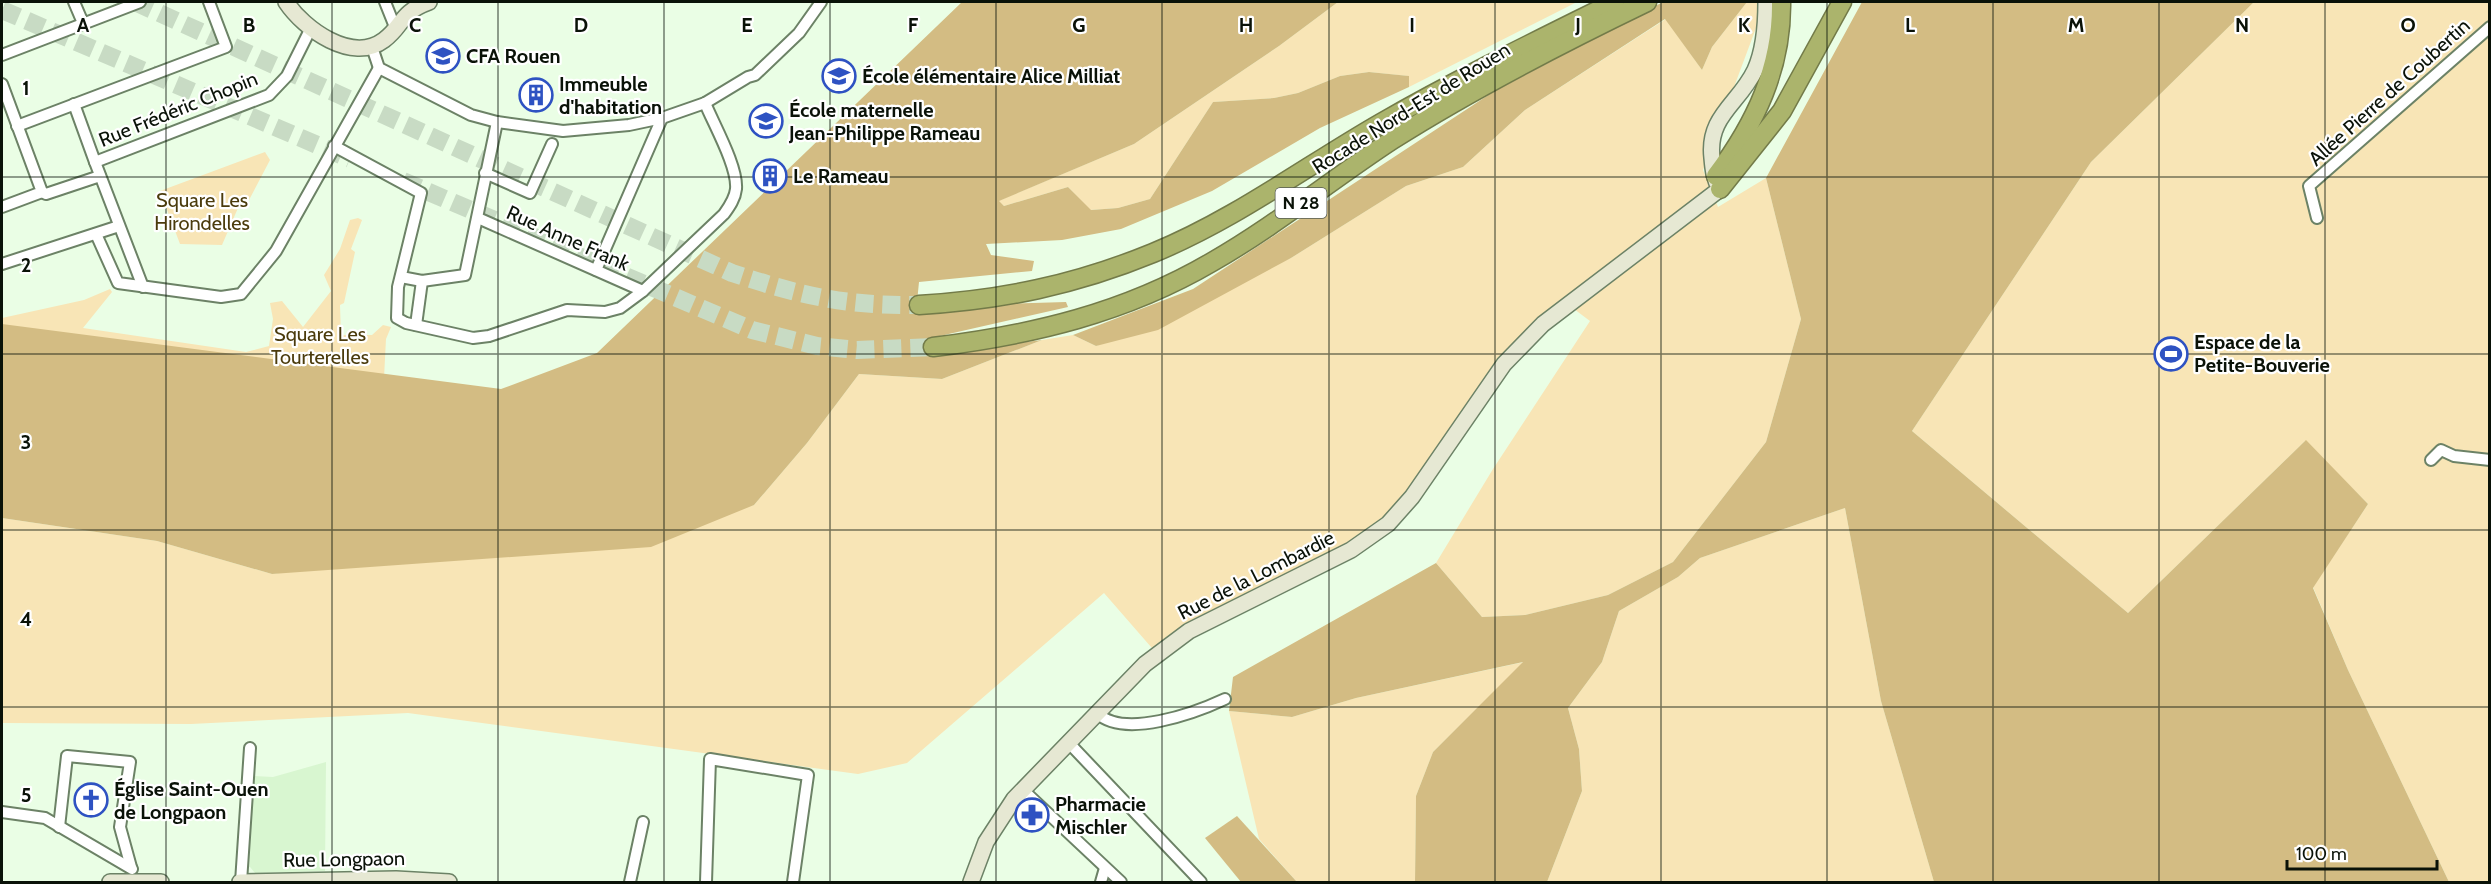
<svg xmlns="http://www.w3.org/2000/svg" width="2491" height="884" viewBox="0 0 2491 884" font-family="Cabin,sans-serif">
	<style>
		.built { fill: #d8f6d0 }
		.green { fill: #f8e5b6 }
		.forest { fill: #d3bc83 }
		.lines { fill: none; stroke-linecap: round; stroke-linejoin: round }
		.highway-tunnel { stroke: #c8dbc4; stroke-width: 18; stroke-dasharray: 18 9; stroke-linecap: butt }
		.street-casing { stroke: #6c8266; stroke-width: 14 }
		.secondary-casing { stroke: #6c8266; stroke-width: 18 }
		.highway-casing { stroke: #737b49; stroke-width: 21 }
		.street { stroke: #fff; stroke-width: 10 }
		.secondary { stroke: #e6e8d3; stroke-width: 15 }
		.highway { stroke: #abb46c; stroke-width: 18 }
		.grid { fill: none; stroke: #0a1208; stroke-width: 1.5; stroke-opacity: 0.55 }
		.labels { text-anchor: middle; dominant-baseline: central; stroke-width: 4.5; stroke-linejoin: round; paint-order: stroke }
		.shield { fill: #fff; stroke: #545952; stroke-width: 1.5 }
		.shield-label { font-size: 18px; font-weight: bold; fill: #0a1208 }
		.poi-label { font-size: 20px; font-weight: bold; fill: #0a1208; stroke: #fff; text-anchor: start }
		.street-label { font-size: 20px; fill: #0a1208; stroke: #fff }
		.park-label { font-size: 20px; fill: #4b3b0c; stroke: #fff }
		.grid-label { font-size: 20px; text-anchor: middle; font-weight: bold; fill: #0a1208; stroke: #fff; stroke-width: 4.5; stroke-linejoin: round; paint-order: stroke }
	</style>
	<rect width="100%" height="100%" fill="#eafee5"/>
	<!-- built -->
	<polygon class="built" points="326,762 325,871 255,873 250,867 245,868 252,776 273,777"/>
	<!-- green -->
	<g class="green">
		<polygon points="1338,2 1577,2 1409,87 1408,76 1369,72 1340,76 1298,93 1274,98 1213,102 1150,199 1118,208 1090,210 1068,187 1004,206 998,201 1134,144 1279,46"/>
		<polygon points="1747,2 1757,2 1759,20 1703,170 1718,207 1766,178 1801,319 1766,442 1673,562 1608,595 1525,615 1482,617 1436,563 1493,469 1590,321 1570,306 1518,352 1401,515 1158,655 1104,593 907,763 858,774 408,713 191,724 2,723 2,518 157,541 272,574 754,505 807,443 859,374 942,379 1042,340 1073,335 1096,346 1291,258 1406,186 1463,167 1525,110 1666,19 1702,70 1712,47"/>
		<polygon points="2254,2 2489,2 2489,882 2449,882 2348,670 2313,587 2368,504 2305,441 2128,613 1912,431 2091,162"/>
		<polygon points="265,152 270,160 249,200 241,201 222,245 180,244 160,191"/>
		<polygon points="358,218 362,220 351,249 355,252 344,303 340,305 341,335 372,335 383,325 391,327 386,339 384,378 2,328 2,318 84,300 110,289 112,292 83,328 246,352 269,346 273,319 270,303 282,301 303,327 331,291 324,275 340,249 350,220"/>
		<polygon points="1845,508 1881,701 1934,882 1547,882 1582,791 1579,749 1568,708 1602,662 1619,611 1678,577 1700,558"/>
		<polygon points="1524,662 1433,752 1416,796 1415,882 1297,882 1259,839 1229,711 1292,717 1356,698"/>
	</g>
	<!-- forest -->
	<g class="forest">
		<polygon points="962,2 1338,2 1279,46 1134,144 999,201 1004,206 1068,187 1091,210 1118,208 1150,199 1213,102 1274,98 1298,93 1340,76 1369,72 1409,76 1409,87 1320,128 1212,191 1121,229 1062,240 986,244 991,255 1034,261 1032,271 919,282 916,312 999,304 1066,302 1068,307 931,338 934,353 1042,340 942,379 859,374 807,443 754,505 651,547 272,574 157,541 2,518 2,324 501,389 597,353"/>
		<polygon points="1663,2 1747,2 1712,47 1702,70 1665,19 1525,110 1463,167 1406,186 1291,258 1158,330 1096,346 1073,335 1193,289 1493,92"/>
		<polygon points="1862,2 2254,2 2091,162 1912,431 2128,613 2306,440 2368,504 2313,588 2348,670 2449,882 1934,882 1881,701 1845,508 1700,558 1678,577 1619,611 1602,662 1568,708 1579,749 1582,791 1547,882 1415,882 1416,796 1433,752 1523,662 1356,698 1292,717 1229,711 1233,677 1436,563 1482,617 1525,615 1608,595 1673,562 1766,442 1801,319 1766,178"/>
		<polygon points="1237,816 1297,882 1241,882 1205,838"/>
	</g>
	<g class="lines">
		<!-- highway-tunnel -->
		<g class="highway-tunnel">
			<path d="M135,2L732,273C802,296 845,306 919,305"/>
			<polyline points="2,10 350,159"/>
			<polyline points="403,181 752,330 817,346 857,350 933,347"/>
		</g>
		<defs>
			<g id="street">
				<polyline points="74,2 83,23"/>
				<polyline points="385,2 395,27"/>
				<polyline points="372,47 379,68 471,115 497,122 563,131 629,125 662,118 705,103 748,77 755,75 799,33 821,2"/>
				<polyline points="2,55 140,2"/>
				<polyline points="2,84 42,192 2,207"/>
				<polyline points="74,104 95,162"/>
				<polyline points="17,126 226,47 209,2"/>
				<path d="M334,146L421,193L398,287L397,318L406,323L473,338L489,336L567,310L605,312L620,308L643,291L724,214C729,207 735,199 736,189C738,167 714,125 705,103"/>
				<polyline points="485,173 530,193 552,144"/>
				<polyline points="42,192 46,194 100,176"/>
				<polyline points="478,218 643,291"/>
				<polyline points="2317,218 2309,186 2490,27"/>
				<polyline points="96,234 118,283 221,297 241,294 276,251 379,68"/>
				<polyline points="2,264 119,226"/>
				<polyline points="596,270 662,118"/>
				<polyline points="401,277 422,281 465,275 497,122"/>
				<polyline points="143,287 95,162 269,95 287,76 311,28"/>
				<polyline points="416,325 422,281"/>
				<polyline points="2431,460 2441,450 2454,456 2490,460"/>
				<path d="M1097,713C1124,739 1195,713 1225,699"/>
				<polyline points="1068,742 1201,882"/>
				<polyline points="1023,790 1121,882"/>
				<polyline points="2,812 45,818 132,869"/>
				<polyline points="59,827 67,756 130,762 120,827 131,867"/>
				<polyline points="241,882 250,748"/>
				<polyline points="630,882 643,822"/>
				<polyline points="706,882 710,759 808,775 793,882"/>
				<polyline points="1101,882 1105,868"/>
			</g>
			<g id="secondary">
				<path d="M286,2C304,29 352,64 384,40C404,25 399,13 429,2"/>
				<polyline points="110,882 161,882"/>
				<polyline points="240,882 396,879 449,882"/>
				<path d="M971,882L986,842L1014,799L1145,664L1189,631L1351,550L1388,524L1412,497L1504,364L1543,324L1720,189C1714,179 1713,170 1712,158C1707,116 1739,104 1755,70C1764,50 1766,23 1766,2"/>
			</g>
			<g id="highway">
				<path d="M1716,176C1755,124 1782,68 1781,2"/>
				<polyline points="1720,189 1782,111 1842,2"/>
				<path d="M919,305C1002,300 1075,285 1153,253C1234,220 1306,166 1381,123C1458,79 1536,41 1615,2"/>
				<path d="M933,347C1032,335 1125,313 1212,262C1275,226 1331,180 1392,140C1474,88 1560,44 1647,2"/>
			</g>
		</defs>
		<!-- street casing -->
		<use href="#street" class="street-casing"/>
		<!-- secondary casing -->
		<use href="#secondary" class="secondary-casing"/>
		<!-- highway casing -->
		<use href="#highway" class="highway-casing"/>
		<!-- street -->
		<use href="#street" class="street"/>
		<!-- secondary -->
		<use href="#secondary" class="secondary"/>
		<!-- highway -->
		<use href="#highway" class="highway"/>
	</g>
	<!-- grid -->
	<path class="grid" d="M166,2V882M332,2V882M498,2V882M664,2V882M830,2V882M996,2V882M1162,2V882M1329,2V882M1495,2V882M1661,2V882M1827,2V882M1993,2V882M2159,2V882M2325,2V882M2,177H2490M2,354H2490M2,530H2490M2,707H2490"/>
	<!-- icons -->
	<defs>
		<symbol id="university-ring" viewBox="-11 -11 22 22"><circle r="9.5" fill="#fff" stroke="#2e52c2" stroke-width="1.5"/><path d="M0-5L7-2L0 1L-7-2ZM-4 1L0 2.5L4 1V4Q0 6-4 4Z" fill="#2e52c2"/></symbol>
		<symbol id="school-ring" viewBox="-11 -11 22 22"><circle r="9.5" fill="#fff" stroke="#2e52c2" stroke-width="1.5"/><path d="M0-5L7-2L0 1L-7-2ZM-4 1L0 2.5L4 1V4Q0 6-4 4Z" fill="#2e52c2"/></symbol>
		<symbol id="building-ring" viewBox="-11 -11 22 22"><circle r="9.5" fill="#fff" stroke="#2e52c2" stroke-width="1.5"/><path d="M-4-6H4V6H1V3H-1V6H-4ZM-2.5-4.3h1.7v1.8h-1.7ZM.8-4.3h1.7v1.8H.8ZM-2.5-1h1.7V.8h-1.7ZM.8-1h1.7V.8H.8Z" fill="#2e52c2"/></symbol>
		<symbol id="stadium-ring" viewBox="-11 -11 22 22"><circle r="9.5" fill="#fff" stroke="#2e52c2" stroke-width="1.5"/><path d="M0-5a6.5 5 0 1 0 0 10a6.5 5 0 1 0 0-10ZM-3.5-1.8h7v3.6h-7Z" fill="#2e52c2"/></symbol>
		<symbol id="church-ring" viewBox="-11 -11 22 22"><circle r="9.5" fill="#fff" stroke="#2e52c2" stroke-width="1.5"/><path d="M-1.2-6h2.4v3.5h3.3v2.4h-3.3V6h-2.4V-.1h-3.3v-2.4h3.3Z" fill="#2e52c2"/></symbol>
		<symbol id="pharmacy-ring" viewBox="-11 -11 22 22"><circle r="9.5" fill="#fff" stroke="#2e52c2" stroke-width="1.5"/><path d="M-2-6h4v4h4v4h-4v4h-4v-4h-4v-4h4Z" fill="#2e52c2"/></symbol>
	</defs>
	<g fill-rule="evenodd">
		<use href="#university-ring" x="424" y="37" width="38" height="38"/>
		<use href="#school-ring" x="820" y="57" width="38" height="38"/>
		<use href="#building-ring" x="517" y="76" width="38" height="38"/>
		<use href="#school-ring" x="747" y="102" width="38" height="38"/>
		<use href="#building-ring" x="751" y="157" width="38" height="38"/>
		<use href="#stadium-ring" x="2152" y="335" width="38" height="38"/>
		<use href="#church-ring" x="72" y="781" width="38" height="38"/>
		<use href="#pharmacy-ring" x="1013" y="796" width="38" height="38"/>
	</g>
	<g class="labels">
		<!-- shield labels -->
		<rect class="shield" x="1275.5" y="188" width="51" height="30" rx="4.5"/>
		<g class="shield-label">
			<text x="1301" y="203">N 28</text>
		</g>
		<!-- poi labels -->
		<g class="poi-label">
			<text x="466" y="56">CFA Rouen</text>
			<text x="862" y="76">École élémentaire Alice Milliat</text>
			<text x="559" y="84">Immeuble<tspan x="559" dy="23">d'habitation</tspan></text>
			<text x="789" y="110">École maternelle<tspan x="789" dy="23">Jean-Philippe Rameau</tspan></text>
			<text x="793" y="176">Le Rameau</text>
			<text x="2194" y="342">Espace de la<tspan x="2194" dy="23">Petite-Bouverie</tspan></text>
			<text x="114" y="789">Église Saint-Ouen<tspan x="114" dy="23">de Longpaon</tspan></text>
			<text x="1055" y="804">Pharmacie<tspan x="1055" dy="23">Mischler</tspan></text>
		</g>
		<!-- street labels -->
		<g class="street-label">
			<text transform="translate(2389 92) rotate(-42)">Allée Pierre de Coubertin</text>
			<text transform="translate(1411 108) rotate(-32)">Rocade Nord-Est de Rouen</text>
			<text transform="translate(178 109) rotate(-22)">Rue Frédéric Chopin</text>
			<text transform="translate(568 238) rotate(24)">Rue Anne Frank</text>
			<text transform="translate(1256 575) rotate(-27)">Rue de la Lombardie</text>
			<text transform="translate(344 859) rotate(-1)">Rue Longpaon</text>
		</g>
		<!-- park labels -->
		<g class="park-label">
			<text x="202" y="200">Square Les<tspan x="202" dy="23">Hirondelles</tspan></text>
			<text x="320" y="334">Square Les<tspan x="320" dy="23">Tourterelles</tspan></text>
		</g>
	</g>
	<g class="grid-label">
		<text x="83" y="32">A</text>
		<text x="249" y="32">B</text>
		<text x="415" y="32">C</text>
		<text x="581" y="32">D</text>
		<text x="747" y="32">E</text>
		<text x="913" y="32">F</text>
		<text x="1079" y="32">G</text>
		<text x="1246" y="32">H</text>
		<text x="1412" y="32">I</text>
		<text x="1578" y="32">J</text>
		<text x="1744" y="32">K</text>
		<text x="1910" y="32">L</text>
		<text x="2076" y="32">M</text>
		<text x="2242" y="32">N</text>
		<text x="2408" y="32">O</text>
		<text x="26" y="95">1</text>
		<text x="26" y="272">2</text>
		<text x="26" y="449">3</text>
		<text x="26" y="626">4</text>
		<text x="26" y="802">5</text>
	</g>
	<!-- border -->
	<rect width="2491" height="884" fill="none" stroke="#0a1208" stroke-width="6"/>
	<!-- scale -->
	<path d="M2287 860v9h150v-9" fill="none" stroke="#0a1208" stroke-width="3"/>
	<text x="2296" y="860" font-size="18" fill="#0a1208" stroke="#ffffff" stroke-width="4.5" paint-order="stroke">100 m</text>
</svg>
